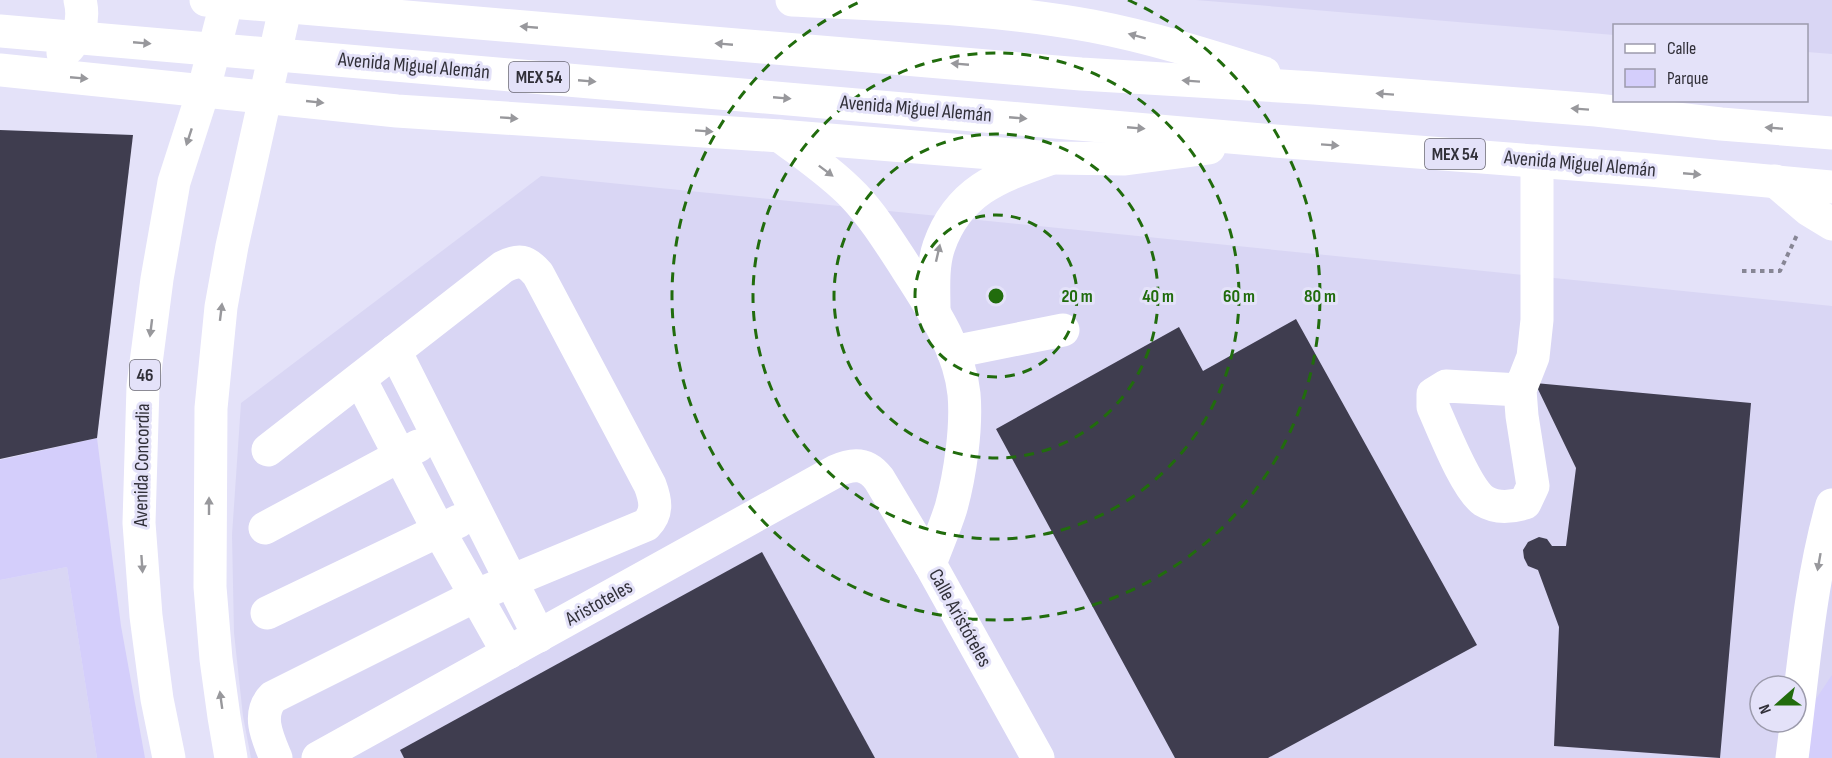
<svg xmlns="http://www.w3.org/2000/svg" width="1832" height="758" viewBox="0 0 1832 758" font-family="'Sofia Sans Condensed',sans-serif">
	<style>
		.built { fill: #d9d6f4; fill-rule: evenodd }
		.green { fill: #d4cefb }
		.building { fill: #3f3d4f }
		.lines { fill: none; stroke-linecap: round; stroke-linejoin: round }
		.path { stroke: #878695; stroke-width: 4; stroke-dasharray: 4.5 4.5; stroke-linecap: butt }
		.minor { stroke: #fff; stroke-width: 33 }
		.major { stroke: #fff; stroke-width: 33 }
		.highway { stroke: #fff; stroke-width: 33 }
		.oneway { fill: #98989c }
		.ring { fill: none; stroke: #216c0d; stroke-width: 3; stroke-dasharray: 10 8 }
		.labels { text-anchor: middle; dominant-baseline: central; stroke-width: 6; stroke-linejoin: round; paint-order: stroke }
		.shield { fill: #e4e2f9; stroke: #676573; stroke-width: 1.5 }
		.shield-label { font-size: 18px; font-weight: bold; fill: #313039 }
		.street-label { font-size: 20px; fill: #313039; stroke: #e4e2f9 }
		.centre { fill: #216c0d; stroke: #e4e2f9; stroke-width: 3 }
		.ring-label { font-size: 18px; text-anchor: middle; font-weight: bold; fill: #216c0d; stroke: #e4e2f9; stroke-width: 6; stroke-linejoin: round; paint-order: stroke }
	</style>
	<rect width="100%" height="100%" fill="#e4e2f9"/>
	<!-- built -->
	<g class="built">
		<polygon points="1196,0 1832,0 1832,54 1807,52 1806,26 1614,26 1614,35"/>
		<path d="M541,176L1832,306V758H251L243,716L234,633L232,535L241,403ZM1760,686H1796V722H1760Z"/>
		<polygon points="67,567 97,758 0,758 0,580"/>
	</g>
	<!-- green -->
	<g class="green">
		<polygon points="97,438 121,626 145,758 97,758 67,567 0,580 0,460"/>
		<polygon points="1832,675 1832,758 1809,758 1814,702"/>
	</g>
	<!-- building -->
	<g class="building">
		<polygon points="0,130 133,135 97,438 0,459"/>
		<polygon points="1296,319 1477,645 1268,758 1175,758 996,429 1179,327 1203,371"/>
		<polygon points="1535,383 1751,403 1720,758 1554,746 1559,627 1538,570 1528,566 1524,558 1523,550 1528,542 1539,537 1547,539 1552,546 1566,546 1576,468"/>
		<polygon points="762,552 875,758 404,758 400,750"/>
	</g>
	<g class="lines">
		<!-- path -->
		<polyline class="path" points="1742,271 1780,271 1797,235"/>
		<!-- minor -->
		<g class="minor">
			<path d="M780,136C805,155 832,173 854,196C873,216 888,240 903,263C928,303 959,345 964,394C967,428 960,475 951,508C945,527 937,545 930,564"/>
			<polyline points="1775,181 1809,210 1832,224"/>
			<path d="M934,311C934,290 932,266 939,246C959,189 1001,176 1052,158"/>
			<polyline points="395,351 539,636"/>
			<polyline points="953,352 1063,330"/>
			<polyline points="360,379 439,531 508,653"/>
			<path d="M1520,390L1446,386L1433,394V407C1443,429 1466,489 1484,501C1497,509 1512,507 1525,503L1533,486L1522,416L1520,390L1533,357L1537,320V161"/>
			<path d="M268,450L503,267C519,259 526,260 538,274L650,485C656,501 658,513 646,525L475,596L273,697C256,714 268,739 276,758"/>
			<polyline points="265,528 418,446"/>
			<polyline points="267,613 459,521"/>
			<path d="M318,758L836,471C853,463 867,463 879,479L930,564L1038,758"/>
			<path d="M1792,758C1803,675 1809,586 1832,505"/>
		</g>
		<!-- major -->
		<g class="major">
			<polyline points="169,758 157,699 146,616 139,523 143,386 157,279 174,182 203,92 227,0"/>
			<polyline points="231,758 224,717 216,659 210,587 211,408 221,307 232,246 287,0"/>
		</g>
		<!-- highway -->
		<g class="highway">
			<polyline points="206,0 1081,74 1314,88 1596,110 1721,124 1832,133"/>
			<path d="M792,0C891,5 993,8 1092,26C1150,37 1207,55 1264,73"/>
			<polyline points="0,31 1275,141 1650,170 1832,187"/>
			<path d="M63,53C79,40 85,20 80,0"/>
			<polyline points="0,70 397,111 780,136 1052,158 1125,159 1209,148"/>
		</g>
	</g>
	<!-- one-way arrows -->
	<defs><path id="oneway-solid" d="M-6-.8H1V-3.2L6.5 0L1 3.2V.8H-6Z" transform="scale(1.5)"/></defs>
	<g class="oneway">
		<use href="#oneway-solid" transform="translate(529 27) rotate(-175)"/>
		<use href="#oneway-solid" transform="translate(1137 36) rotate(-165)"/>
		<use href="#oneway-solid" transform="translate(142 43) rotate(5)"/>
		<use href="#oneway-solid" transform="translate(724 44) rotate(-175)"/>
		<use href="#oneway-solid" transform="translate(960 64) rotate(-175)"/>
		<use href="#oneway-solid" transform="translate(79 78) rotate(5)"/>
		<use href="#oneway-solid" transform="translate(587 81) rotate(5)"/>
		<use href="#oneway-solid" transform="translate(1191 81) rotate(-176)"/>
		<use href="#oneway-solid" transform="translate(1385 94) rotate(-176)"/>
		<use href="#oneway-solid" transform="translate(782 98) rotate(5)"/>
		<use href="#oneway-solid" transform="translate(315 102) rotate(6)"/>
		<use href="#oneway-solid" transform="translate(1580 109) rotate(-176)"/>
		<use href="#oneway-solid" transform="translate(509 118) rotate(4)"/>
		<use href="#oneway-solid" transform="translate(1018 118) rotate(5)"/>
		<use href="#oneway-solid" transform="translate(1136 128) rotate(5)"/>
		<use href="#oneway-solid" transform="translate(1774 128) rotate(-175)"/>
		<use href="#oneway-solid" transform="translate(704 131) rotate(4)"/>
		<use href="#oneway-solid" transform="translate(189 137) rotate(108)"/>
		<use href="#oneway-solid" transform="translate(1330 145) rotate(4)"/>
		<use href="#oneway-solid" transform="translate(826 171) rotate(37)"/>
		<use href="#oneway-solid" transform="translate(1692 174) rotate(5)"/>
		<use href="#oneway-solid" transform="translate(938 253) rotate(-77)"/>
		<use href="#oneway-solid" transform="translate(221 312) rotate(-83)"/>
		<use href="#oneway-solid" transform="translate(151 328) rotate(97)"/>
		<use href="#oneway-solid" transform="translate(209 506) rotate(-90)"/>
		<use href="#oneway-solid" transform="translate(1819 562) rotate(100)"/>
		<use href="#oneway-solid" transform="translate(142 564) rotate(86)"/>
		<use href="#oneway-solid" transform="translate(221 700) rotate(-98)"/>
	</g>
	<!-- distance rings -->
	<g class="ring">
		<circle cx="996" cy="296" r="81"/>
		<circle cx="996" cy="296" r="162"/>
		<circle cx="996" cy="296" r="243"/>
		<path d="M1128 0A324 324 0 1 1 864 0"/>
	</g>
	<g class="labels">
		<!-- shield labels -->
		<g class="shield">
			<rect x="509" y="62" width="60" height="30" rx="4.5"/>
			<rect x="1425" y="139" width="60" height="30" rx="4.5"/>
			<rect x="130" y="360" width="30" height="30" rx="4.5"/>
		</g>
		<g class="shield-label">
			<text x="539" y="77">MEX 54</text>
			<text x="1455" y="154">MEX 54</text>
			<text x="145" y="375">46</text>
		</g>
		<!-- street labels -->
		<g class="street-label">
			<text transform="translate(414 66) rotate(5)">Avenida Miguel Alemán</text>
			<text transform="translate(916 109) rotate(5)">Avenida Miguel Alemán</text>
			<text transform="translate(1580 164) rotate(5)">Avenida Miguel Alemán</text>
			<text transform="translate(142 465) rotate(-89)">Avenida Concordia</text>
			<text transform="translate(599 603) rotate(-29)">Aristoteles</text>
			<text transform="translate(960 618) rotate(61)">Calle Aristóteles</text>
		</g>
	</g>
	<circle cx="996" cy="296" r="9" class="centre"/>
	<g class="ring-label">
		<text x="1077" y="302">20 m</text>
		<text x="1158" y="302">40 m</text>
		<text x="1239" y="302">60 m</text>
		<text x="1320" y="302">80 m</text>
	</g>
	<!-- legend -->
	<rect x="1613" y="24" width="195" height="78" fill="#e4e2f9" stroke="#9c9bac" stroke-width="1.5"/>
	<rect x="1625" y="44" width="30" height="9" fill="#ffffff" stroke="#9c9bac" stroke-width="1.5"/>
	<text x="1667" y="54" font-size="18" fill="#313039">Calle</text>
	<rect x="1625" y="69" width="30" height="18" fill="#d4cefb" stroke="#9c9bac" stroke-width="1.5"/>
	<text x="1667" y="84" font-size="18" fill="#313039">Parque</text>
	<!-- north arrow -->
	<g transform="translate(1778 704) rotate(249)"><circle r="28" fill="#e4e2f9" stroke="#9c9bac" stroke-width="1.5"/>
	<path d="M0-4.5L10 22L0 15L-10 22Z" fill="#216c0d"/>
	<text y="-9" font-size="16" font-weight="bold" text-anchor="middle" fill="#313039">N</text>
	</g>
</svg>
